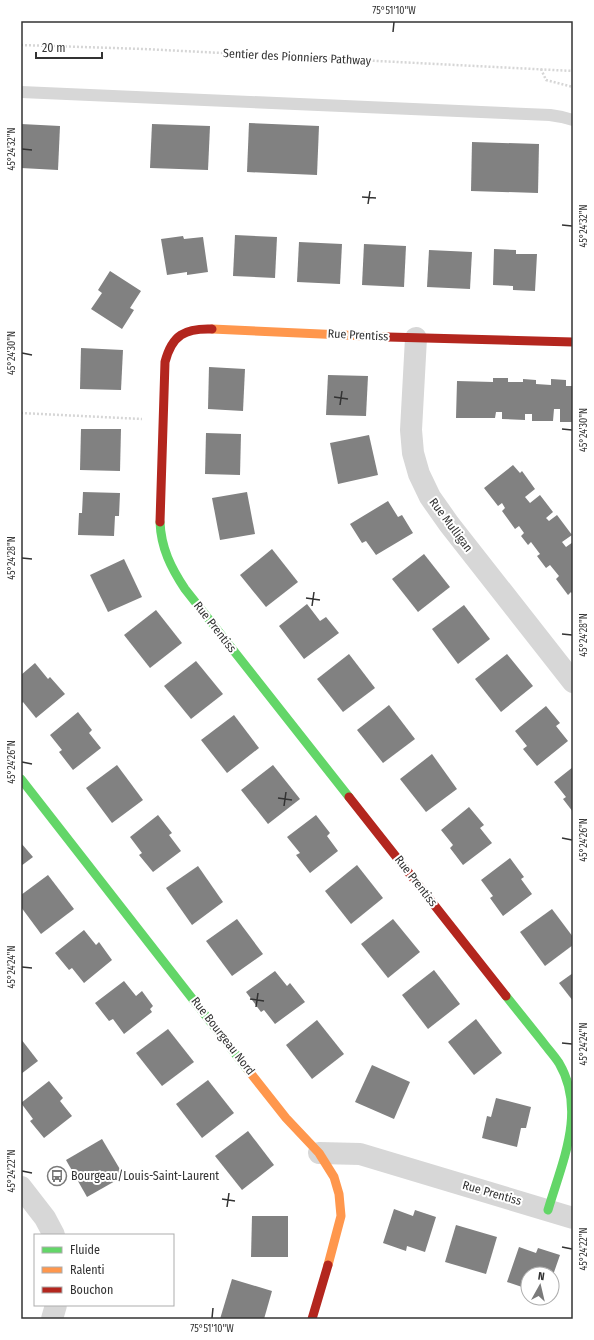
<svg xmlns="http://www.w3.org/2000/svg" width="594" height="1340" viewBox="0 0 594 1340" font-family="'Fira Sans Condensed',sans-serif">
	<style>
		.building { fill: #818181 }
		.lines { fill: none; stroke-linecap: round; stroke-linejoin: round }
		.path { stroke: #d6d6d6; stroke-width: 2.5; stroke-dasharray: 2 2; stroke-linecap: butt }
		.lane { stroke: #d7d7d7; stroke-width: 12 }
		.street { stroke: #d7d7d7; stroke-width: 22 }
		.fast { stroke: #63d668; stroke-width: 9 }
		.slow { stroke: #ff974d; stroke-width: 9 }
		.jam { stroke: #b3261e; stroke-width: 9 }
		.ticks { fill: none; stroke: #333; stroke-width: 1.5 }
		.labels { text-anchor: middle; dominant-baseline: central; stroke-width: 4; stroke-linejoin: round; paint-order: stroke }
		.street-label { font-size: 12px; fill: #333; stroke: #fff }
		.poi-label { font-size: 12px; fill: #333; stroke: #fff; text-anchor: start }
		.neatline { fill: none; stroke: #333; stroke-width: 1.5 }
		.ticks-label { font-size: 10px; text-anchor: middle; fill: #333 }
	</style>
	<rect width="100%" height="100%" fill="#fff"/>
	<!-- building -->
	<g class="building">
		<polygon points="249,123 319,126 317,175 247,172"/>
		<polygon points="21,124 60,126 58,170 21,168"/>
		<polygon points="152,124 210,126 208,170 150,168"/>
		<polygon points="472,142 539,144 538,193 471,191"/>
		<polygon points="235,235 277,237 275,278 233,276"/>
		<polygon points="183,236 184,239 203,237 208,272 187,275 187,272 167,275 161,239"/>
		<polygon points="299,242 342,244 340,284 297,282"/>
		<polygon points="364,244 406,246 404,287 362,285"/>
		<polygon points="494,249 516,250 516,254 537,254 535,291 513,290 513,286 493,285"/>
		<polygon points="429,250 472,252 470,289 427,287"/>
		<polygon points="110,271 141,291 130,308 134,310 122,329 91,309 102,293 98,290"/>
		<polygon points="81,348 123,350 121,390 80,389"/>
		<polygon points="209,367 245,369 243,411 208,409"/>
		<polygon points="328,375 368,376 366,416 326,415"/>
		<polygon points="493,378 508,378 508,382 523,382 523,379 536,380 536,384 551,385 551,379 566,380 566,386 573,386 573,422 560,422 560,409 554,409 553,421 532,421 532,414 525,414 525,420 502,419 502,412 496,412 495,418 456,418 457,381 493,382"/>
		<polygon points="81,429 121,429 120,471 80,470"/>
		<polygon points="206,433 241,434 240,475 205,474"/>
		<polygon points="369,435 378,475 338,484 330,443"/>
		<polygon points="513,465 520,473 522,471 535,489 525,497 530,503 540,495 553,512 546,518 549,521 557,515 572,535 562,542 566,547 573,542 573,595 571,592 568,595 556,579 559,576 550,565 546,568 537,556 540,554 531,542 528,545 521,536 524,533 519,526 515,529 502,511 505,508 502,503 498,506 484,488"/>
		<polygon points="83,492 120,493 119,516 115,516 114,536 78,535 79,513 82,513"/>
		<polygon points="247,492 255,534 220,540 212,498"/>
		<polygon points="388,501 398,517 402,515 413,533 376,555 366,541 362,543 350,524"/>
		<polygon points="272,549 298,582 266,607 240,575"/>
		<polygon points="424,554 450,587 418,612 392,579"/>
		<polygon points="124,559 142,597 108,612 90,575"/>
		<polygon points="307,604 320,621 326,617 339,633 304,659 279,626"/>
		<polygon points="464,605 490,639 458,664 432,629"/>
		<polygon points="156,610 182,643 150,668 124,635"/>
		<polygon points="349,654 375,688 343,712 317,679"/>
		<polygon points="507,654 533,686 501,712 475,679"/>
		<polygon points="196,661 223,694 191,719 164,686"/>
		<polygon points="35,663 48,679 50,677 65,694 36,718 23,702 21,704 21,675"/>
		<polygon points="389,705 415,739 383,763 357,730"/>
		<polygon points="546,706 560,723 556,726 568,741 537,766 523,749 527,746 515,731"/>
		<polygon points="78,712 92,730 89,733 101,748 73,770 59,752 62,750 50,735"/>
		<polygon points="234,715 259,748 227,773 201,740"/>
		<polygon points="432,754 457,789 426,812 400,779"/>
		<polygon points="117,765 143,800 112,823 86,788"/>
		<polygon points="273,765 300,799 268,824 241,790"/>
		<polygon points="573,767 573,812 563,799 566,797 554,782"/>
		<polygon points="469,807 484,825 480,828 492,843 463,865 450,848 453,845 441,830"/>
		<polygon points="158,815 172,833 169,835 181,851 153,872 139,855 142,853 130,837"/>
		<polygon points="316,815 330,833 327,836 338,851 310,873 296,855 300,853 287,837"/>
		<polygon points="21,843 33,857 21,866"/>
		<polygon points="510,858 524,877 521,879 532,894 503,916 490,898 493,896 481,880"/>
		<polygon points="357,865 383,898 351,924 325,891"/>
		<polygon points="198,866 223,902 192,925 166,888"/>
		<polygon points="48,875 74,909 41,934 21,907 21,895"/>
		<polygon points="552,909 573,937 573,945 545,966 520,932"/>
		<polygon points="237,919 263,954 232,976 206,941"/>
		<polygon points="393,919 420,952 388,978 361,944"/>
		<polygon points="84,930 96,945 99,942 112,960 84,983 72,968 69,970 55,953"/>
		<polygon points="434,970 460,1004 428,1029 402,995"/>
		<polygon points="275,971 287,986 290,983 305,1002 275,1024 264,1010 261,1012 246,992"/>
		<polygon points="573,973 573,1001 559,983"/>
		<polygon points="124,981 136,996 142,991 153,1006 150,1009 152,1012 124,1034 113,1019 109,1021 95,1003"/>
		<polygon points="476,1019 502,1053 474,1075 448,1042"/>
		<polygon points="317,1020 344,1054 312,1079 286,1045"/>
		<polygon points="168,1029 194,1062 162,1086 136,1053"/>
		<polygon points="21,1039 38,1061 21,1074"/>
		<polygon points="372,1065 410,1082 394,1119 355,1102"/>
		<polygon points="208,1080 234,1113 202,1138 176,1104"/>
		<polygon points="49,1081 63,1098 60,1101 72,1116 44,1138 30,1121 33,1119 21,1103"/>
		<polygon points="496,1098 531,1107 526,1128 521,1128 517,1147 482,1138 487,1116 491,1117"/>
		<polygon points="248,1131 274,1165 242,1190 215,1156"/>
		<polygon points="102,1139 124,1176 87,1197 66,1160"/>
		<polygon points="394,1209 413,1216 415,1210 436,1217 425,1252 407,1246 406,1251 383,1243"/>
		<polygon points="252,1216 288,1216 288,1257 251,1257"/>
		<polygon points="456,1225 497,1237 486,1274 445,1262"/>
		<polygon points="519,1247 536,1253 538,1248 560,1255 552,1278 552,1274 528,1274 528,1289 507,1282"/>
		<polygon points="232,1279 272,1291 264,1319 220,1319"/>
	</g>
	<g class="lines">
		<!-- path -->
		<g class="path">
			<polyline points="21,45 144,49 573,71"/>
			<polyline points="541,69 546,80 573,87"/>
			<polyline points="21,413 142,419"/>
		</g>
		<!-- lane -->
		<polyline class="lane" points="21,92 550,115 562,117 573,120"/>
		<!-- street -->
		<g class="street">
			<polyline points="416,338 411,430 413,453 419,474 430,497 449,524 573,682"/>
			<polyline points="319,1153 360,1154 573,1218"/>
			<polyline points="21,1187 45,1218 54,1235"/>
			<polyline points="52,1319 56,1305"/>
		</g>
		<!-- fast -->
		<g class="fast">
			<path d="M160,522C161,548 171,568 185,589L349,797"/>
			<polyline points="21,779 248,1070"/>
			<path d="M506,996C518,1011 530,1026 542,1041C547,1048 554,1055 559,1063C587,1111 562,1162 548,1210"/>
		</g>
		<!-- slow -->
		<g class="slow">
			<polyline points="212,329 388,337"/>
			<polyline points="248,1070 286,1118 319,1153 334,1177 339,1194 341,1216 328,1265"/>
		</g>
		<!-- jam -->
		<g class="jam">
			<polyline points="388,337 573,342"/>
			<path d="M160,522L165,362C172,335 185,328 212,329"/>
			<polyline points="349,797 506,996"/>
			<polyline points="312,1319 328,1265"/>
		</g>
	</g>
	<!-- ticks -->
	<path class="ticks" d="M393,32L394,22M22,149L32,150M362,197L376,198M368,204L370,191M562,225L572,226M22,353L32,355M334,397L348,399M340,405L342,391M562,429L572,430M22,558L32,559M306,598L320,600M312,606L314,592M562,634L572,635M22,762L32,764M278,798L292,800M284,806L286,792M562,838L572,840M22,967L32,968M250,999L264,1001M256,1007L258,993M562,1043L572,1044M22,1171L32,1173M222,1199L235,1201M227,1207L229,1193M562,1247L572,1249M212,1318L213,1308"/>
	<!-- icons -->
	<defs>
		<symbol id="bus-ring" viewBox="-11 -11 22 22"><circle r="9.5" fill="#fff" stroke="#7a7a7a" stroke-width="1.5"/><path d="M-5-6H5V4H4V6H2V4H-2V6H-4V4H-5ZM-3.5-4V0h7V-4ZM-3.5 1.2v1.5H-2V1.2ZM2 1.2v1.5H3.5V1.2Z" fill="#7a7a7a"/></symbol>
	</defs>
	<g fill-rule="evenodd">
		<use href="#bus-ring" x="46" y="1165" width="22" height="22"/>
	</g>
	<g class="labels">
		<!-- street labels -->
		<g class="street-label">
			<text transform="translate(297 57) rotate(3)">Sentier des Pionniers Pathway</text>
			<text transform="translate(358 335) rotate(3)">Rue Prentiss</text>
			<text transform="translate(451 525) rotate(53)">Rue Mulligan</text>
			<text transform="translate(215 627) rotate(52)">Rue Prentiss</text>
			<text transform="translate(416 881) rotate(52)">Rue Prentiss</text>
			<text transform="translate(223 1036) rotate(52)">Rue Bourgeau Nord</text>
			<text transform="translate(492 1193) rotate(16)">Rue Prentiss</text>
		</g>
		<!-- poi labels -->
		<g class="poi-label">
			<text x="71" y="1176">Bourgeau/Louis-Saint-Laurent</text>
		</g>
	</g>
	<!-- border -->
	<rect width="594" height="1340" fill="none" stroke="#ffffff" stroke-width="44"/>
	<!-- legend -->
	<rect x="34" y="1234" width="140" height="72" fill="#ffffff" stroke="#adadad"/>
	<rect x="42" y="1247" width="20" height="6" fill="#63d668" stroke="#adadad"/>
	<text x="70" y="1254" font-size="12" fill="#333333">Fluide</text>
	<rect x="42" y="1267" width="20" height="6" fill="#ff974d" stroke="#adadad"/>
	<text x="70" y="1274" font-size="12" fill="#333333">Ralenti</text>
	<rect x="42" y="1287" width="20" height="6" fill="#b3261e" stroke="#adadad"/>
	<text x="70" y="1294" font-size="12" fill="#333333">Bouchon</text>
	<!-- north arrow -->
	<g transform="translate(540 1286) rotate(8)"><circle r="19" fill="#ffffff" stroke="#adadad"/>
	<path d="M0-3L7 15L0 10L-7 15Z" fill="#7a7a7a"/>
	<text y="-6" font-size="11" font-weight="bold" text-anchor="middle" fill="#333333">N</text>
	</g>
	<!-- scale -->
	<path d="M36 52v6h66v-6" fill="none" stroke="#333333" stroke-width="2"/>
	<text x="42" y="52" font-size="12" fill="#333333" stroke="#ffffff" stroke-width="3" paint-order="stroke">20 m</text>
	<rect x="22" y="22" width="550" height="1296" class="neatline"/>
	<g class="ticks-label">
		<text x="394" y="14">75°51'10"W</text>
		<text transform="translate(11 149) rotate(-90)" y="4">45°24'32"N</text>
		<text transform="translate(583 226) rotate(-90)" y="4">45°24'32"N</text>
		<text transform="translate(11 353) rotate(-90)" y="4">45°24'30"N</text>
		<text transform="translate(583 430) rotate(-90)" y="4">45°24'30"N</text>
		<text transform="translate(11 558) rotate(-90)" y="4">45°24'28"N</text>
		<text transform="translate(583 635) rotate(-90)" y="4">45°24'28"N</text>
		<text transform="translate(11 762) rotate(-90)" y="4">45°24'26"N</text>
		<text transform="translate(583 840) rotate(-90)" y="4">45°24'26"N</text>
		<text transform="translate(11 967) rotate(-90)" y="4">45°24'24"N</text>
		<text transform="translate(583 1044) rotate(-90)" y="4">45°24'24"N</text>
		<text transform="translate(11 1171) rotate(-90)" y="4">45°24'22"N</text>
		<text transform="translate(583 1249) rotate(-90)" y="4">45°24'22"N</text>
		<text x="212" y="1332">75°51'10"W</text>
	</g>
</svg>
